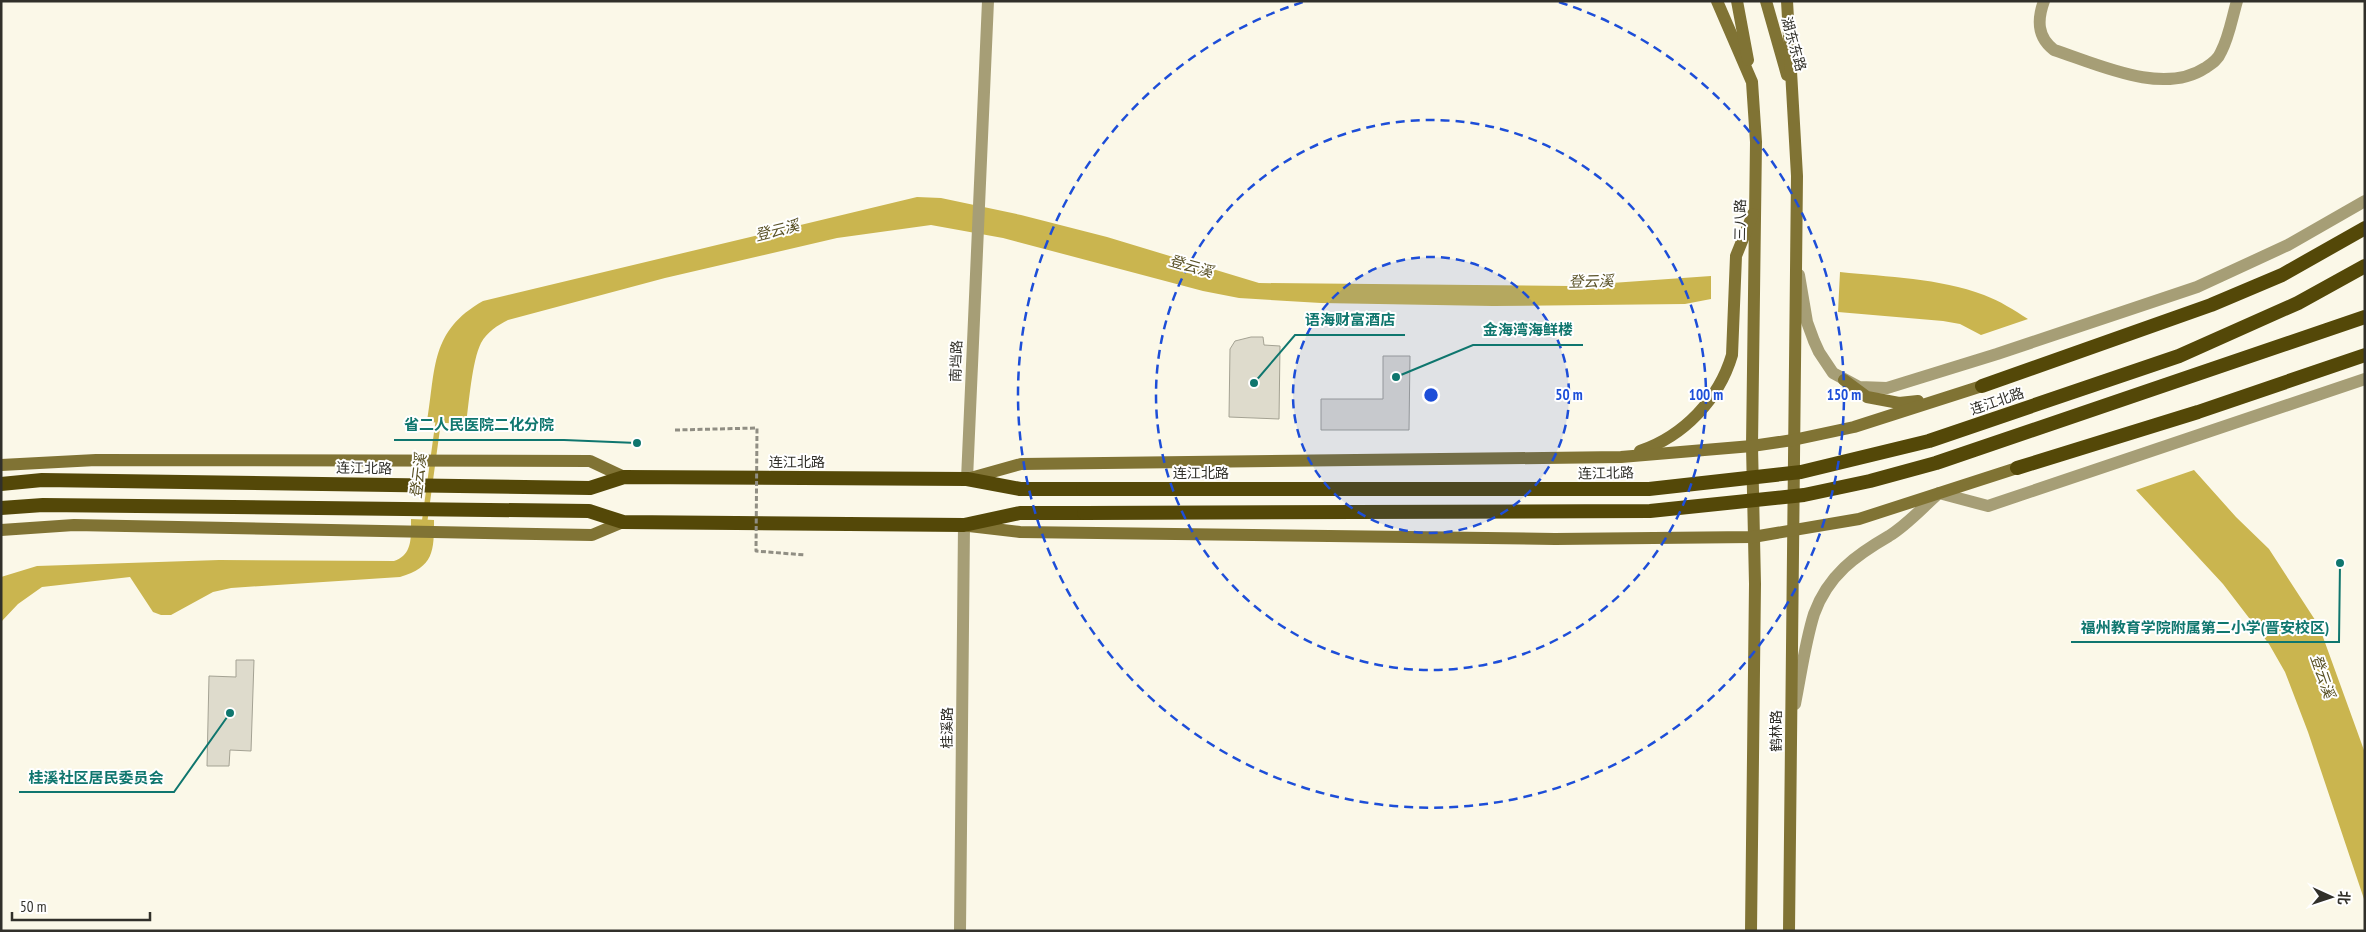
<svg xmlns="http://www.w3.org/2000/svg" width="2366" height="932" viewBox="0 0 2366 932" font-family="'PT Sans Narrow','Noto Sans SC',sans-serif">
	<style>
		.water { fill: #cab54f }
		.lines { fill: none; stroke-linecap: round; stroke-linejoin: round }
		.stream { stroke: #cab54f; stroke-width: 5.5 }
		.building { fill: #dedbcc; stroke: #a4a293 }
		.minor { stroke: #a69e76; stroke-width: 12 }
		.tertiary { stroke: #a69e76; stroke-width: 12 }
		.secondary { stroke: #807334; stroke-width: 12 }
		.trunk { stroke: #544808; stroke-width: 14 }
		.path-bridge { stroke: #908e83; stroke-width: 3; stroke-dasharray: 5 2.5; stroke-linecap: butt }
		.trunk-bridge { stroke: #544808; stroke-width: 14 }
		.ring { fill: none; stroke: #1d4ed8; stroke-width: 2.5; stroke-dasharray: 9 6 }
		.labels { text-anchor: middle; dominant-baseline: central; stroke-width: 4; stroke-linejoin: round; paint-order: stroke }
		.street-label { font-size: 14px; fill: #31302a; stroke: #fff }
		.water-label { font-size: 15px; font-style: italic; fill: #5a5227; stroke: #fff }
		.centre { fill: #1d4ed8; stroke: #fff; stroke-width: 2.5 }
		.ring-label { font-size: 15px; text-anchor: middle; font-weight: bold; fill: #1d4ed8; stroke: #fff; stroke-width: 4; stroke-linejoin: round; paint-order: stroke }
		.leader { fill: none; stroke: #0f766e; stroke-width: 2 }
		.callout-dot { fill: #0f766e; stroke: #fff; stroke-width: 2 }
		.callout-label { font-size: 15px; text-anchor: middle; font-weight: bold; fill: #0f766e; stroke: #fff; stroke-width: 4; stroke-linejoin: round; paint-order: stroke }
	</style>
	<rect width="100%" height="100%" fill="#fbf8e8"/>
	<!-- water -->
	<g class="water">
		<path d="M917,197L941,198L1021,215L1107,237L1259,283L1569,286L1711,276V299L1685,304L1493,306L1321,303L1239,298L1203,291L1003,238L931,225L837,238L665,278L508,320C498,325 487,332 481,343C472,361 469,403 466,424L427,422C436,368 430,331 483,301Z"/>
		<path d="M1840,272C1888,277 1939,278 1984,295C2000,301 2014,310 2028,319L1981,335L1960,324L1943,321L1838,312Z"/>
		<polygon points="2194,470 2236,517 2269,549 2319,626 2365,753 2365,902 2308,732 2285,672 2269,644 2223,584 2136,490"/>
		<path d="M411,519L434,520C434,551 434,567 400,577L231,588L213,592L171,615H161L153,612L130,577L42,587L18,604L1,622V577L37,566L219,560L394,561C413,555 411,536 411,519Z"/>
	</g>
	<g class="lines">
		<!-- stream -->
		<polyline class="stream" points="424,526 439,416"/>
	</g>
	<!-- building -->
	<g class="building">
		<polygon points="1251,337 1263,337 1264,345 1280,346 1279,419 1229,417 1230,349 1235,341"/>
		<polygon points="1383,356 1410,356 1409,430 1321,430 1321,399 1383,399"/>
		<polygon points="236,660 254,660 251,751 230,750 229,766 207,766 209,676 236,677"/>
	</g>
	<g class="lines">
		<!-- minor -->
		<path class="minor" d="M2044,1C2037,20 2037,37 2054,50C2097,64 2163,96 2205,68C2211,64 2218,60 2221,52C2229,37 2232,18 2237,1"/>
		<!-- tertiary -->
		<g class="tertiary">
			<polyline points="1799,275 1807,322 1814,341 1819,352 1833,373 1859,387 1887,388 1997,354 2197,287 2288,245 2365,201"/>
			<polyline points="967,479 988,1"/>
			<path d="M1795,704C1801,674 1805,643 1814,614C1828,575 1856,555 1889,536C1907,525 1923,507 1939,493L1988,506L2365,379"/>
			<polyline points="960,931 964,525"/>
		</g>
		<!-- secondary -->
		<g class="secondary">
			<polyline points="1717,1 1752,82 1756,142 1752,446 1755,584 1751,931"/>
			<polyline points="1737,1 1748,60"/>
			<polyline points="1766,1 1787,75"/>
			<polyline points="1787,1 1797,176 1789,931"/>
			<polyline points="1844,380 1867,397 1899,403 1918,401"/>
			<path d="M1640,451C1684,436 1719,399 1732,355L1736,256L1753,214"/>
			<polyline points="1,465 96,460 590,461 624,477"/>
			<polyline points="967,479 1021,464 1621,457 1752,446 1793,440 1854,427 1982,386"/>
			<polyline points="969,526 1020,532 1555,539 1753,537 1859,519 2017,468"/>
			<polyline points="1,530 74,525 592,535 623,522"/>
		</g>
		<!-- trunk -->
		<g class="trunk">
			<polyline points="1982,386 2211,305 2282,275 2365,228"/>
			<polyline points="2017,468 2198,412 2365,355"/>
			<polyline points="1,484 42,480 590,488 624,477 967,479 1020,489 1083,489"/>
			<polyline points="1,508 43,505 589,511 623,522 964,525 1020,513 1084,513"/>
		</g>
		<!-- path-bridge -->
		<polyline class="path-bridge" points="675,430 757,428 756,551 805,555"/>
		<!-- trunk-bridge -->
		<g class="trunk-bridge">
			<polyline points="1083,489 1649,489 1801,472 1929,441 2179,356 2298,303 2365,266"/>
			<polyline points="1084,513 1650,511 1804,495 1870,481 1936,463 2365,317"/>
		</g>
	</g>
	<!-- distance rings -->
	<circle cx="1431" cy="395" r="138" fill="#1d4ed8" fill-opacity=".12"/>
	<g class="ring">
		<circle cx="1431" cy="395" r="138"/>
		<circle cx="1431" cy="395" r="275"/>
		<path d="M1559 2A413 413 0 1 1 1303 2"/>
	</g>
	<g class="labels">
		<!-- street labels -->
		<g class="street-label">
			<text transform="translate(1794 44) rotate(74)">湖东东路</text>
			<text transform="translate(1740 220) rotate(-89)">三八路</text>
			<text transform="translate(956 361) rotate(-88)">南垱路</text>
			<text transform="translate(1997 401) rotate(-19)">连江北路</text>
			<text x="797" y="462">连江北路</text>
			<text transform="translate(364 468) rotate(1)">连江北路</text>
			<text x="1201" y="473">连江北路</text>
			<text transform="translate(1606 473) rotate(-1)">连江北路</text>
			<text transform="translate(947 728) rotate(-90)">桂溪路</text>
			<text transform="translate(1776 731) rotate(-90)">鹤林路</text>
		</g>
		<!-- water labels -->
		<g class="water-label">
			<text transform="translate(777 230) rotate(-14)">登云溪</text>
			<text transform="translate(1191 266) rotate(16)">登云溪</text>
			<text transform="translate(1591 281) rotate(-1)">登云溪</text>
			<text transform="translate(418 476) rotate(-83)">登云溪</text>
			<text transform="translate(2323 676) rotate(71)">登云溪</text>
		</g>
	</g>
	<circle cx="1431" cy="395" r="8" class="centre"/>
	<g class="ring-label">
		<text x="1569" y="400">50 m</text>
		<text x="1706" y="400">100 m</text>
		<text x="1844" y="400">150 m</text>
	</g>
	<!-- callouts -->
	<path class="leader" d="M1254 383L1295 335H1405M1396 377L1473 345H1583M637 443L564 440H394M2340 563L2339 642H2071M230 713L174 792H19"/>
	<g class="callout-dot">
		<circle cx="1254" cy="383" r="5"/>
		<circle cx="1396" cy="377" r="5"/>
		<circle cx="637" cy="443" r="5"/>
		<circle cx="2340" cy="563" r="5"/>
		<circle cx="230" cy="713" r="5"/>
	</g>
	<g class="callout-label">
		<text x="1350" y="325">语海财富酒店</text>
		<text x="1528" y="335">金海湾海鲜楼</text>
		<text x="479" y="430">省二人民医院二化分院</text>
		<text x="2205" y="633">福州教育学院附属第二小学(晋安校区)</text>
		<text x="96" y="783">桂溪社区居民委员会</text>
	</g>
	<!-- border -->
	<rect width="2366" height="932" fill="none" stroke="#31302a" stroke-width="5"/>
	<!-- north arrow -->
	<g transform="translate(2331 897) rotate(93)" stroke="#ffffff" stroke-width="4" paint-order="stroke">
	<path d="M0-4L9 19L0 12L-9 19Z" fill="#31302a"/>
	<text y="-8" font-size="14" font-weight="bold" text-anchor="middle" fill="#31302a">北</text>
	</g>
	<!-- scale -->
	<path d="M12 912v8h138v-8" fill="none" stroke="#31302a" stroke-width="2.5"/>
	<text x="20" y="912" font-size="15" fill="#31302a" stroke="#ffffff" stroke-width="4" paint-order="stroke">50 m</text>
</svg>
